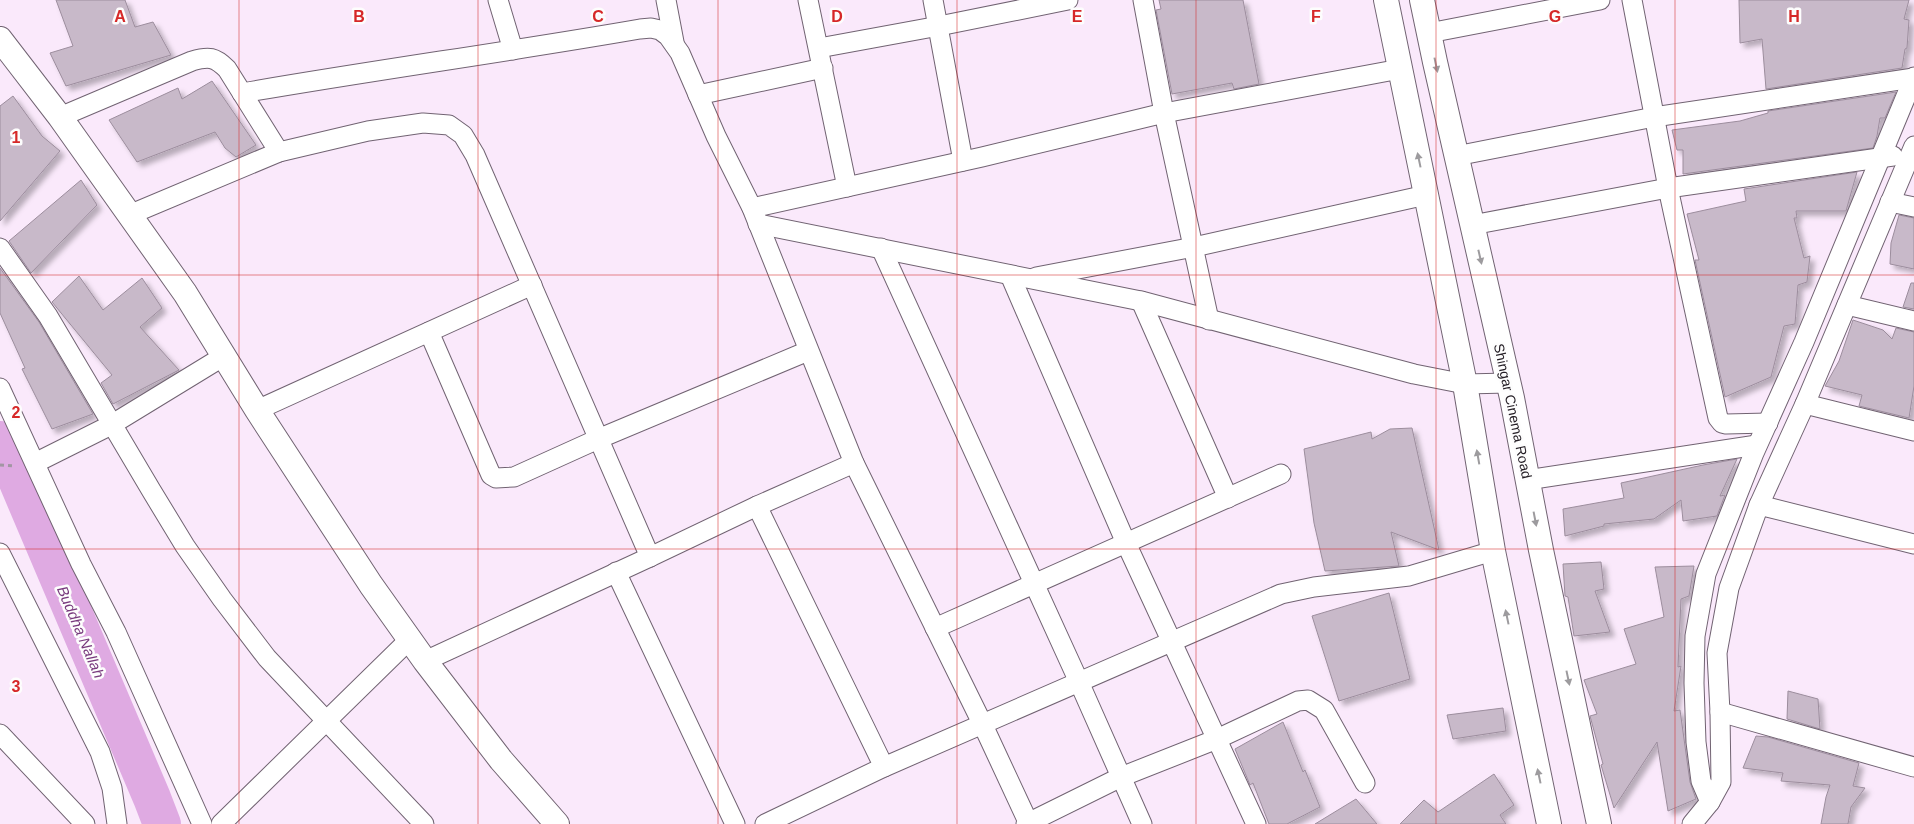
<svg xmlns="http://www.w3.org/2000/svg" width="1914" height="824" viewBox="0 0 1914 824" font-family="Arial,sans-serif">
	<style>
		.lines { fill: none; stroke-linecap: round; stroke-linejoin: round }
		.river { stroke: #dfaae2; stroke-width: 38 }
		.building { fill: #c8b9c9; stroke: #9c8d9d; filter: url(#shadow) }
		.minor-casing { stroke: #716372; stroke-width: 21 }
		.tertiary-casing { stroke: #716372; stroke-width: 26 }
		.path { stroke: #a296a3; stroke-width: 3; stroke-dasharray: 4 4; stroke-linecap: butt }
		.minor { stroke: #fff; stroke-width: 19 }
		.tertiary { stroke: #fff; stroke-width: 24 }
		.oneway { fill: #9d9b9e }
		.grid { fill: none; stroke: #d62828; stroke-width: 1; stroke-opacity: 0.55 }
		.labels { text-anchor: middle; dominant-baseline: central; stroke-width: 5; stroke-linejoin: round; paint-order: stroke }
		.street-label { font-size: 14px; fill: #262027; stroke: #fdfdfd }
		.water-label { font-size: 15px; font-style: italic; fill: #783a7d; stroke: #fdfdfd }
		.grid-label { font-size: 16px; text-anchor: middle; font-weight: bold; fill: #d62828; stroke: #fdfdfd; stroke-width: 5; stroke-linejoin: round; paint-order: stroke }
	</style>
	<defs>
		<filter id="shadow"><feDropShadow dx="4.5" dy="4.5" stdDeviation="2.5" flood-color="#0004"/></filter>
	</defs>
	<rect width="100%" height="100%" fill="#fae9fb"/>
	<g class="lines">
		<!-- river -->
		<polyline class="river" points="0,440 152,798 162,824"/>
	</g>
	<!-- building -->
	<g class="building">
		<polygon points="56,0 125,0 135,27 153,22 171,55 66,86 50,53 73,46"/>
		<polygon points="1159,0 1243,0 1259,84 1234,89 1232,83 1172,94 1156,10 1161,9"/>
		<polygon points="1739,0 1909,0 1904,19 1909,20 1907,48 1905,49 1902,68 1766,89 1762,39 1740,43"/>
		<polygon points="212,81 256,145 236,157 225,148 215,132 137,162 109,120 178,88 182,99"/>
		<polygon points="1896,92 1885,118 1880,118 1877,136 1873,148 1683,174 1683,150 1677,150 1672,130 1740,121 1768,113 1768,111"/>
		<polygon points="13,96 42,136 60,151 0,221 0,106"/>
		<polygon points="1857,172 1846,211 1796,211 1797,218 1794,218 1804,258 1810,256 1807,282 1798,285 1795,324 1784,326 1771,377 1725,397 1695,260 1699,260 1687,214 1746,201 1744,189"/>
		<polygon points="81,180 97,205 31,273 9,241"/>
		<polygon points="1899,215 1914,218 1914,269 1890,264 1891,243"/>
		<polygon points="0,268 39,322 93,414 52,429 22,369 25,368 0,313"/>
		<polygon points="79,276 103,310 142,278 162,308 140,327 179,370 113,404 101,383 112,375 52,302"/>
		<polygon points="1911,283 1914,283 1914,309 1903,307"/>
		<polygon points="1853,320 1883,330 1892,339 1896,328 1914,332 1914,386 1909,418 1859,406 1862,395 1825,386 1839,361"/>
		<polygon points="1412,428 1439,550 1391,532 1399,566 1325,571 1314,523 1304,449 1371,432 1372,439 1390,429"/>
		<polygon points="1737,459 1720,496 1725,495 1717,516 1683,521 1681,500 1654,519 1604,524 1604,526 1565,536 1563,509 1624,498 1621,483 1703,465"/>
		<polygon points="1601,562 1604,589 1595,591 1610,632 1574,636 1568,597 1565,596 1563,564"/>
		<polygon points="1694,566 1689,596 1681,599 1678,667 1681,666 1674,711 1680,710 1690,782 1696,799 1668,811 1657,742 1614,808 1601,765 1603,764 1590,716 1597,714 1584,680 1636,664 1624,629 1664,617 1655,567"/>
		<polygon points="1389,593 1410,679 1339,701 1312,616"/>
		<polygon points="1788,691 1818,699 1820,729 1787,719"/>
		<polygon points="1503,708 1506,731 1453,739 1447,715"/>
		<polygon points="1283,722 1303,772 1305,770 1320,807 1287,824 1269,824 1253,783 1250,785 1235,749"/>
		<polygon points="1756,736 1768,737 1859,763 1853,786 1865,788 1851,807 1848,824 1821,824 1826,797 1830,785 1781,781 1783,773 1743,768"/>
		<polygon points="1494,774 1514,805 1500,815 1506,824 1400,824 1424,800 1438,812"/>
		<polygon points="1356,799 1377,824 1315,824"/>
	</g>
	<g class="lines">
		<defs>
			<g id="minor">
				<polyline points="498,0 513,50"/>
				<polyline points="666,0 674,42"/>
				<polyline points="808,0 847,187"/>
				<polyline points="933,0 963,161"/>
				<polyline points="1143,0 1164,113 1209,320"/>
				<polyline points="1632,0 1668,188 1718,418 1722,423 1726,424 1768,423"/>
				<polyline points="1429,33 1600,0"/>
				<polyline points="819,48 939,26 1068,0"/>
				<path d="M242,93C374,70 508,52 640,29L651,28L660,30L668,36L680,53L716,136L752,208L854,463L982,723L1029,824"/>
				<polyline points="698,95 823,68"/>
				<path d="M60,117L192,61C209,56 215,57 227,69L279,152"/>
				<polyline points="1456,156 1654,117 1914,78"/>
				<polyline points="1890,202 1914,207"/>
				<polyline points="752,208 982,157 1164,113 1400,69"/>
				<polyline points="129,215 279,152 368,131 423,123 449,125 463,135 475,155 650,557"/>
				<polyline points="758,224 1141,301 1414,374 1465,384 1508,383"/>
				<polyline points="1472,225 1668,188 1893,156"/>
				<polyline points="0,248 48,316 151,490 185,546 222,599 267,658 424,824"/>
				<polyline points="881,248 1079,682 1142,824"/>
				<polyline points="1010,275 1126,543 1256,824"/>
				<polyline points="1036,277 1194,247 1426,195"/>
				<polyline points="1141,301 1228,498"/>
				<polyline points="1847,305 1914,321"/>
				<polyline points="429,332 491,475 496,478 514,477 598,439 808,351"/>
				<polyline points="0,388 81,564 116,632 202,824"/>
				<polyline points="1805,404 1914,431"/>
				<polyline points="257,410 532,285"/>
				<polyline points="35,463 111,425 224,356"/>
				<polyline points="1527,480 1757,445"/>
				<polyline points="1759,505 1914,544"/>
				<polyline points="757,506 884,767"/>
				<polyline points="0,553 100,752 112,788 117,824"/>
				<polyline points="616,572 735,824"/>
				<polyline points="935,628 1281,474"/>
				<polyline points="425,661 650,557 757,506 854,463"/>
				<polyline points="1720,712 1914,767"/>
				<polyline points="0,734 85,824"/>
				<polyline points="1710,802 1701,781 1696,742 1694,683 1695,636 1706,574 1754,453 1804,342 1914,77"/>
				<polyline points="221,824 410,639"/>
				<polyline points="765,824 884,767 1281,594 1314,587 1409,576 1493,551"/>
				<polyline points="1026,824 1121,777 1217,739 1298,701 1308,700 1324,710 1365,783"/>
				<polyline points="1692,824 1710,802 1721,782 1720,712 1717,653 1729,588 1759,505 1805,404 1914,146"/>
			</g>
			<g id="tertiary">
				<polyline points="1386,0 1465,384 1493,551 1549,824"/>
				<polyline points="1422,0 1435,62 1512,398 1541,550 1599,824"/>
				<polyline points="0,39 60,117 185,293 257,410 371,585 425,661 501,760 557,824"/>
			</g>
		</defs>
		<!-- minor casing -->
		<use href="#minor" class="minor-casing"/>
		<!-- tertiary casing -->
		<use href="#tertiary" class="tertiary-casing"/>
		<!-- path -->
		<polyline class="path" points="0,465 15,466"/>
		<!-- minor -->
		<use href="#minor" class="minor"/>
		<!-- tertiary -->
		<use href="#tertiary" class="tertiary"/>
	</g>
	<!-- one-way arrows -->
	<defs><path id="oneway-solid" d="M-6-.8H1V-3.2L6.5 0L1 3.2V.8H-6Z" transform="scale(1.25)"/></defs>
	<g class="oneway">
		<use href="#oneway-solid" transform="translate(1436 65) rotate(78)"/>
		<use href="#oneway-solid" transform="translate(1419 160) rotate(-102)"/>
		<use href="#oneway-solid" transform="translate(1480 257) rotate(77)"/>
		<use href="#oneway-solid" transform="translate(1478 457) rotate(-100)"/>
		<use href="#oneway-solid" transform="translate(1535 519) rotate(79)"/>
		<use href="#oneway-solid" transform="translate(1507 617) rotate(-102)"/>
		<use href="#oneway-solid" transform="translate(1568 678) rotate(78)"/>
		<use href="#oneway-solid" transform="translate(1539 776) rotate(-102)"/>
	</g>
	<!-- grid -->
	<path class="grid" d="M239,0V824M478,0V824M718,0V824M957,0V824M1196,0V824M1436,0V824M1675,0V824M0,275H1914M0,549H1914"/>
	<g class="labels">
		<!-- street labels -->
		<g class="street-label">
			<text transform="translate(1513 411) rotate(78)">Shingar Cinema Road</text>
		</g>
		<!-- water labels -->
		<g class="water-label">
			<text transform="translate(81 632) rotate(67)">Buddha Nallah</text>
		</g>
	</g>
	<g class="grid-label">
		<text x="120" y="22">A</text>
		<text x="359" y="22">B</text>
		<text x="598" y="22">C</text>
		<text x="837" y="22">D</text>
		<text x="1077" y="22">E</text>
		<text x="1316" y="22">F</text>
		<text x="1555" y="22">G</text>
		<text x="1794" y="22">H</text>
		<text x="16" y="143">1</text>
		<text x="16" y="418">2</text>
		<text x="16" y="692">3</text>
	</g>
</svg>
